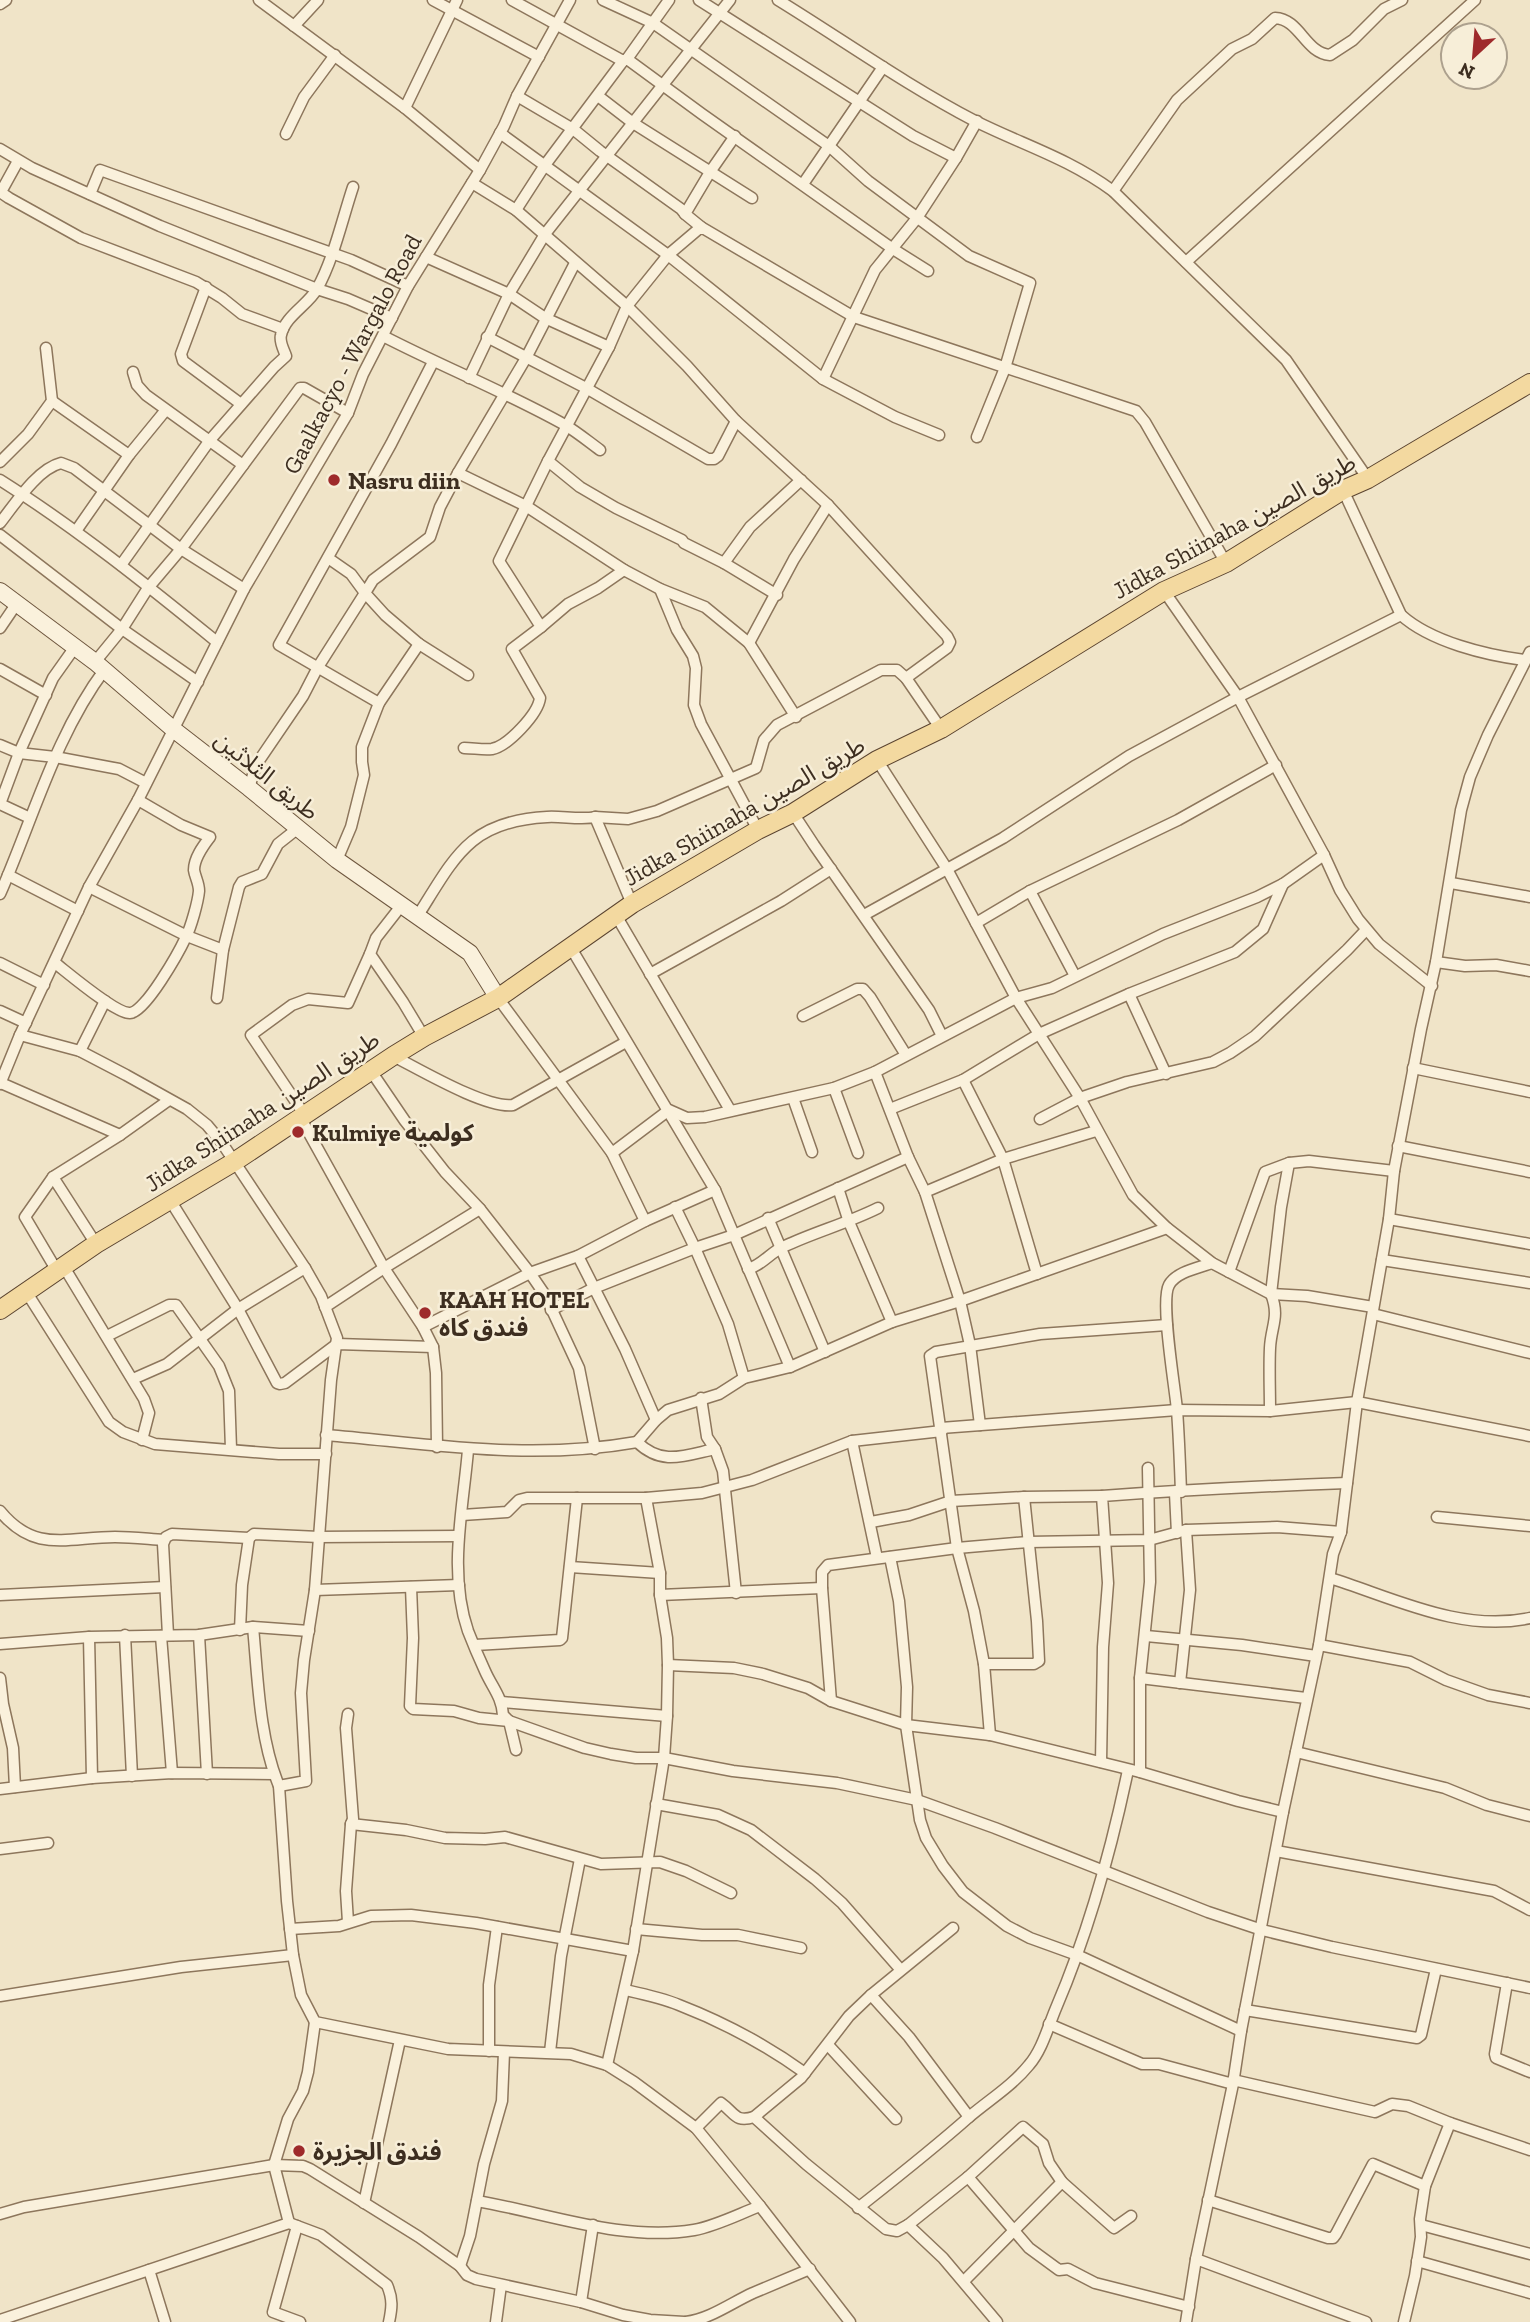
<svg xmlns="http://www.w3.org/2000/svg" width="1530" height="2322" viewBox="0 0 1530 2322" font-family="'Zilla Slab','Noto Sans Arabic',serif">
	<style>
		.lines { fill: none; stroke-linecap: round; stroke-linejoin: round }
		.street-casing { stroke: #8d765c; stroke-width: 13 }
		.secondary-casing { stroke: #6f573f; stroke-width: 18 }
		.primary-casing { stroke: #5b4430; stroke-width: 20 }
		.street { stroke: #faf1dc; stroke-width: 10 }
		.secondary { stroke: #faf1dc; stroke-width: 16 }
		.primary { stroke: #f3d9a0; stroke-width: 18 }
		.poi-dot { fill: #9e2a2b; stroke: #f7eed8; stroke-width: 2.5 }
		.labels { text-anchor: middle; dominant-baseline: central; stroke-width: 5; stroke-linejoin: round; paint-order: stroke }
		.street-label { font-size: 24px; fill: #3d2e20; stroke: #f7eed8 }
		.poi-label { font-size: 24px; font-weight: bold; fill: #3d2e20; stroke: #f7eed8; text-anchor: start }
	</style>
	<rect width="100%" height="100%" fill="#f0e4c8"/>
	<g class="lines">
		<defs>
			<g id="street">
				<polyline points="259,0 405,108 480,170"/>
				<polyline points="433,0 539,57"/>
				<polyline points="512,0 623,61 627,59 702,114 893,249 928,271"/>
				<polyline points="603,0 653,23 829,146 868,181 969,256 1030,283 1005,368 977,437"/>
				<polyline points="699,0 913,136 956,158"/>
				<path d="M778,0C843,40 906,85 975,121C1023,145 1068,158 1113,191L1286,360L1368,479"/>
				<polyline points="0,4 6,0"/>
				<polyline points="294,26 318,0"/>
				<polyline points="627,59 669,0"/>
				<polyline points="517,96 573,129 600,151 681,209 685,214"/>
				<polyline points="598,96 633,123 752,198"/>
				<polyline points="405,108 457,0"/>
				<polyline points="500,133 668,255 823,379 895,417 939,435"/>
				<polyline points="286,134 304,97 335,55"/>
				<polyline points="0,149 32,168 160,226 317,289 348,299 392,318"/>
				<polyline points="18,161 2,190 3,194 9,198 81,238 196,282 222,298 242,314 283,329"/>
				<polyline points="472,183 516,210 627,306 687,366 736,421 828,505 947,636 950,642 947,648 906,678 941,729"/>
				<polyline points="803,184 883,67"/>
				<path d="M1113,191L1177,100L1232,49L1252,39L1275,18C1300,19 1305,53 1330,55L1353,40L1384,9L1402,0"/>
				<polyline points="90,194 100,170 351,260 408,286"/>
				<polyline points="516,210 545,165 623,61"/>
				<polyline points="701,227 685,214 710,172 735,136"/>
				<polyline points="426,257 509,294 545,318 609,347"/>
				<polyline points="1186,262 1475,0"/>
				<polyline points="206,287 181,354 183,361 241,404"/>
				<path d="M383,336C443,367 506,392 565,425C577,432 589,442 600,450"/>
				<polyline points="487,337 586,388 708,459 714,459 718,456 736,421"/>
				<polyline points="133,372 137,385 146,395 243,465"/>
				<polyline points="469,378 509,294 545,234 730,0"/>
				<polyline points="823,379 875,270 917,218 956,158 977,121"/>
				<polyline points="52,401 129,455"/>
				<polyline points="548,461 580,487 616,508 682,540 684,543 724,563 777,595"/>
				<polyline points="0,462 28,434 52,401 46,348"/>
				<polyline points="458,473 526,506 624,570 660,589 705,607 749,643 796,717"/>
				<path d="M0,480C76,528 147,585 217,642"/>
				<path d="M1343,490L1401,615C1431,642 1486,655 1524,660"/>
				<path d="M0,523C15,504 37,469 61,463L74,468L181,549L244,589"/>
				<polyline points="76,531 129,455 165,411"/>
				<polyline points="0,535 122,629 198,682"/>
				<polyline points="328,558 351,574 365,593 373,580 430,537 440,507 458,473 526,358 575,263"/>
				<polyline points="724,563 750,527 801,480"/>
				<path d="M121,565L210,440L274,367L286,356C284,350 279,342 281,335C285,316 308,305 317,289C334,258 342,220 353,187"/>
				<polyline points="660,589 677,630 693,656 696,668 694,705 701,724 758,830"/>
				<polyline points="1164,591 1238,697 1324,855 1340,890 1358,919 1379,944 1432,986"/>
				<polyline points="541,627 568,604 598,588 624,570"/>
				<polyline points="0,628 17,603"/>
				<polyline points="749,643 794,559 828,505"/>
				<polyline points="95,662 122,629 148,588 181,549 300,388 304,388 348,413"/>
				<polyline points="0,669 46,695"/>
				<polyline points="379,703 279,645 391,444 433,362"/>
				<polyline points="0,745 19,753 55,757 119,769 146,783"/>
				<path d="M464,748C473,748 483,750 492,749C508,746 538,714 540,698L512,649L541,627L499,561L548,461L609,347L627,306L668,255L701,227L854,317L1136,411L1145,422L1226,563"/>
				<polyline points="877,760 947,869 1016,998 1080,1098 1133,1195 1167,1228 1212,1263 1271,1294 1307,1296 1373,1307"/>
				<polyline points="249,788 256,765 303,696 318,667 365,593 385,615 419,644 468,675"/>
				<polyline points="0,804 19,753 53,678 75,647"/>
				<polyline points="0,804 30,818"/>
				<polyline points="793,813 814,845 929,1010 942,1036"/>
				<polyline points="595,817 628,819 657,811 756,768 764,740 777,725 881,670 897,670 906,678"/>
				<polyline points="337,860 351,827 364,775 362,762 362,747 379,703 419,644"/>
				<polyline points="8,875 78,911"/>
				<polyline points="1451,883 1530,897"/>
				<polyline points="89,887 187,936 223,950"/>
				<polyline points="1030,891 1075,976"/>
				<path d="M0,894C33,819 55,736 105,669"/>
				<polyline points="401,906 376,938 370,954 403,1002 424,1037"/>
				<polyline points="864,915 1003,838 1129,756 1238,697 1401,615"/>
				<path d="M417,917C455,857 469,821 547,817C561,816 582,820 595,817L632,904"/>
				<polyline points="617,917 730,1110"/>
				<polyline points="976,923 1030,891 1178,820 1276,765"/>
				<polyline points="571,948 715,1190 790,1367"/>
				<polyline points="1436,962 1465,966 1496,965 1530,971"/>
				<polyline points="0,963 44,985"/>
				<path d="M55,963C68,973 116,1014 130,1013C145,1013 179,952 186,937C191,927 198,902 199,891C199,883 195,877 194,870C194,858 203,846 210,837L181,825L138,800"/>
				<polyline points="650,974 781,901 831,869"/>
				<polyline points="1129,994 1166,1074"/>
				<polyline points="217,998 223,950 239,887 242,882 262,874 278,844 297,829"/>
				<polyline points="498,998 612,1153 645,1221"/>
				<polyline points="0,1011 26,1023"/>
				<polyline points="803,1016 857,989 863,989 870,997 906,1055"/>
				<polyline points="20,1035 80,1051 126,1075 187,1109 207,1125 222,1143 305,1268 321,1296 337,1338 331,1380 315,1590 304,1660 301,1693 306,1781 279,1786"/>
				<polyline points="80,1051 105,1001"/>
				<path d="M393,1056C419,1069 486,1109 513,1105L626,1042"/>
				<polyline points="1413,1068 1530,1092"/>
				<polyline points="371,1071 405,1121 445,1172 480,1209 530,1273 545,1295 579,1368 595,1449"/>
				<polyline points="875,1072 908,1157 925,1192 960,1301 970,1345 980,1425"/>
				<polyline points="963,1080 1003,1159 1037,1274"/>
				<polyline points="1,1083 120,1135"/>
				<polyline points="0,1084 20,1035 89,887 138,800 244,589 348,413 363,374 408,286 480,170 504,126 517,96 570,0"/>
				<polyline points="834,1088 858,1153"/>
				<polyline points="793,1098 812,1152"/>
				<polyline points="890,1109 963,1080 1039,1034 1129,994 1235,952 1263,929 1283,884"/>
				<polyline points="304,1114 251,1035 292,1005 308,999 348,1003 370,954"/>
				<polyline points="300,1117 384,1268 423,1327 433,1347 436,1373 437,1447"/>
				<polyline points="1040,1119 1080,1098 1127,1082 1213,1062 1230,1053 1255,1036 1347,950 1366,930"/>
				<polyline points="1398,1146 1530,1172"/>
				<polyline points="612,1153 669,1110 687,1118 705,1117 834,1088 875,1072 1016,998 1052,988 1163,934 1257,897 1283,884 1324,855"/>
				<polyline points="53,1177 25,1217 57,1271"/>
				<polyline points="838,1188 849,1222 892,1322"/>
				<polyline points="925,1192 1003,1159 1096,1131"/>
				<polyline points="170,1200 238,1309 277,1383 280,1384 285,1383 337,1344 433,1347"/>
				<polyline points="675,1207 695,1248 728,1324 744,1378"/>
				<polyline points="768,1218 825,1352"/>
				<polyline points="1389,1219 1530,1244"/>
				<polyline points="96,1244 53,1177 120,1135 169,1100"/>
				<polyline points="578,1256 625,1349 656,1420"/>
				<polyline points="1382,1260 1530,1283"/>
				<polyline points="64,1267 144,1399 149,1413 142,1440"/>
				<path d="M748,1269C763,1265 770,1252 785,1246C815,1232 848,1223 878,1208"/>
				<polyline points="1229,1272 1265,1172 1289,1163 1309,1161 1394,1171"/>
				<polyline points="27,1293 109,1422 123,1432 155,1444 279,1454 326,1454"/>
				<polyline points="325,1307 384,1268 480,1209"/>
				<polyline points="551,1310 594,1288 695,1248 734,1235 908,1157"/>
				<polyline points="1373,1314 1530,1353"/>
				<polyline points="423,1327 530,1273 578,1256 645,1221 715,1190"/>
				<polyline points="107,1336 169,1305 176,1305 219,1366 229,1391 231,1449"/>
				<polyline points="133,1379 167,1364 238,1309 305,1268"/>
				<polyline points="701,1398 707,1437 715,1449 723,1471 736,1593"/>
				<path d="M1270,1411C1270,1390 1269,1369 1270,1348C1271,1326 1280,1317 1271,1294L1281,1207L1289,1163"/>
				<polyline points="941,1428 1177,1410 1270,1411 1357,1402 1530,1436"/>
				<path d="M326,1435C433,1444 530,1461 637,1442C662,1466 683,1456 715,1449"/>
				<polyline points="852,1441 877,1558"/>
				<polyline points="637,1442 656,1420 668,1410 719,1394 744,1378 790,1367 892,1322 960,1301 1167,1228"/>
				<path d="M468,1450C463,1509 448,1573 468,1631C473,1644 479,1658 485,1671C492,1687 502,1697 503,1715L509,1721L516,1750"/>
				<path d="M1181,1492C1180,1464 1179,1437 1177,1410C1175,1387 1160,1301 1169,1285C1176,1272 1198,1268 1212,1263"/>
				<polyline points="1175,1493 1177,1533"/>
				<path d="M0,1511C35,1554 68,1537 115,1537C132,1537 148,1539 164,1540"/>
				<polyline points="462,1515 507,1512 519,1500 527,1498 646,1498 702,1493 752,1480 852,1441 942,1431"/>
				<polyline points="1437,1517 1530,1526"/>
				<polyline points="871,1522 909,1515 951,1501 1024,1497 1102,1496"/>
				<polyline points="890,1557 899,1601 907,1687 906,1725 920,1820 926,1838 943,1866 963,1892 1007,1926 1030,1938 1077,1955 1241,2031"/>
				<polyline points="570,1567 660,1573"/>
				<path d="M1330,1578C1394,1598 1461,1633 1530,1618"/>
				<polyline points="411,1587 413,1638 410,1706 413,1709 454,1711 479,1718 509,1721 585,1748 611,1754 636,1758 664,1758 733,1771 837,1783 917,1800 995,1828 1208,1912 1262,1930 1332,1947 1530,1988"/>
				<polyline points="315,1590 459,1585"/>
				<polyline points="0,1595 165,1587"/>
				<polyline points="660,1595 822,1588"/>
				<path d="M253,1627C258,1679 259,1737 279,1786L287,1901L293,1955L301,1995L315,2022L448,2049L571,2054L607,2065L634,2082L696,2128L760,2206L850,2322"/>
				<polyline points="240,1630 242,1585 249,1538"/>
				<polyline points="125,1635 132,1776"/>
				<polyline points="168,1635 163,1544 166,1537 172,1534 249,1538 254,1534 319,1537 458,1536"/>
				<polyline points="199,1635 207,1774"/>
				<polyline points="161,1636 172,1773"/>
				<polyline points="1146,1636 1242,1645 1316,1656"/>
				<polyline points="89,1637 92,1778"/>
				<polyline points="0,1644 89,1637 199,1635 253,1627 309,1631"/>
				<polyline points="475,1645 560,1640 562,1638 577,1498"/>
				<polyline points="1319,1645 1410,1662 1446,1680 1488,1695 1530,1703"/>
				<polyline points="984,1664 1034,1664 1039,1661 1037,1621 1024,1497"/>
				<polyline points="668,1665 734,1668 763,1674 808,1688 831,1701 906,1725 990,1735 1140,1772 1238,1801 1283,1812"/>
				<polyline points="0,1678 3,1704 13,1748 15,1787"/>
				<polyline points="1140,1678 1306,1698"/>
				<polyline points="1180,1683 1190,1590 1186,1530"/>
				<polyline points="831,1701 822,1588 822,1572 828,1565 957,1548 1028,1542 1149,1540 1186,1530 1277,1527 1341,1532"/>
				<polyline points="502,1702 667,1716"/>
				<polyline points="348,1714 346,1728 353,1819 351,1824 346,1891 348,1922"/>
				<polyline points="990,1735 984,1664 974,1611 957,1548 930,1356 936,1352 1040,1334 1167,1325"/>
				<polyline points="1296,1752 1445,1788 1487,1805 1530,1816"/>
				<path d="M1101,1762L1103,1647L1108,1583L1102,1496C1184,1490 1266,1486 1347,1483"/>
				<polyline points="1140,1772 1140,1678 1150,1582 1148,1468"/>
				<polyline points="0,1789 92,1778 172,1773 274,1774"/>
				<polyline points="656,1804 718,1815 751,1830 815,1879 842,1903 900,1969"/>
				<polyline points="351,1824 406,1830 445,1838 485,1839 505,1837 601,1864 660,1862 686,1871 731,1893"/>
				<polyline points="0,1849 48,1843"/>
				<polyline points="1276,1851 1494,1891 1530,1910"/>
				<polyline points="290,1929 339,1926 371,1916 411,1915 476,1923 633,1951"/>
				<polyline points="636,1929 702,1935 738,1935 801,1948"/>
				<polyline points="1507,1983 1495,2054 1496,2058 1530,2072"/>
				<path d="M625,1990C643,1994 662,1998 679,2005C723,2022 766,2045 805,2073"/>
				<polyline points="871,1995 909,2037 969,2117"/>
				<polyline points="0,1996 181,1967 293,1955"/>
				<polyline points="1245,2010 1417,2038 1421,2035 1436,1969"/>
				<polyline points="1049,2024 1142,2064 1159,2064 1233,2084"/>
				<polyline points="828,2045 896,2119"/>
				<polyline points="489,2051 489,1985 497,1927"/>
				<polyline points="550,2052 561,1956 580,1859"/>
				<polyline points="607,2065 633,1951 664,1758 667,1716 668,1665 667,1638 660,1595 660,1573 646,1498"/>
				<polyline points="1233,2080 1375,2112 1392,2104 1408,2106 1450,2123 1530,2150"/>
				<polyline points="754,2117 801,2078 849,2016 871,1995 953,1928"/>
				<path d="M696,2128L721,2103C735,2113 735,2123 754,2117L806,2164L886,2229L897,2231L908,2225L943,2258L997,2322"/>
				<polyline points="968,2177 1029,2248 1059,2270 1068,2269 1095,2283 1189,2307"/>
				<polyline points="1208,2200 1328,2238 1333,2238 1336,2234 1373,2164 1425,2186"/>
				<path d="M477,2201C547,2213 622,2242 694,2230C716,2226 739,2214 760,2206"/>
				<polyline points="364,2203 400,2040"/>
				<path d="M858,2208C896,2178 933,2149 969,2117C989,2100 1012,2086 1029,2065C1042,2050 1048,2027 1056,2008C1089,1931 1111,1851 1128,1770"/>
				<polyline points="0,2214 24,2207 274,2165 303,2166 310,2169 419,2237 460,2266 467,2275 476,2279 581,2302 623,2315 650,2320 684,2322"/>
				<polyline points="289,2223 274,2165 288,2119 303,2091 308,2072 315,2022"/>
				<polyline points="908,2225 968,2177 1023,2127 1043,2144 1049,2163 1062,2182"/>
				<polyline points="1421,2225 1530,2254"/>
				<polyline points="297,2226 273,2312 300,2322"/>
				<polyline points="1196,2259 1366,2322"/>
				<polyline points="1417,2261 1530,2293"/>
				<polyline points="460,2266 470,2236 484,2164 502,2101 504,2052"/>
				<polyline points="149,2270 165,2322"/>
				<polyline points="964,2281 1062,2182 1114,2228 1131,2216"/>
				<polyline points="581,2302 593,2225"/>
				<path d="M0,2320L289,2223L321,2235L387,2285C393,2299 392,2308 389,2322"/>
				<polyline points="496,2322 501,2285"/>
				<path d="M686,2322C710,2319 731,2303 753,2293C772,2285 791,2277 810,2269"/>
				<polyline points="1186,2322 1196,2259 1233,2084 1241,2031 1283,1812 1319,1645 1333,1554 1341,1532 1357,1402 1389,1219 1394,1171 1421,1029 1436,962 1461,810 1470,777 1488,735 1530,652"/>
				<polyline points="1404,2322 1415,2276 1421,2237 1420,2219 1425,2186 1450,2123"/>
			</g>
			<polyline id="secondary" points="0,591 95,662 173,729 249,788 337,860 470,953 498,998"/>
			<polyline id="primary" points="0,1310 96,1244 234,1162 393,1056 424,1037 498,998 632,904 758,830 793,813 877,760 941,729 1164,591 1226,563 1343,490 1368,479 1530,383"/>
		</defs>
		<!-- street casing -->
		<use href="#street" class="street-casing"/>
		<!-- secondary casing -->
		<use href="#secondary" class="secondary-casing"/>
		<!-- primary casing -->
		<use href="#primary" class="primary-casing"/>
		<!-- street -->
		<use href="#street" class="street"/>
		<!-- secondary -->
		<use href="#secondary" class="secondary"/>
		<!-- primary -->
		<use href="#primary" class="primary"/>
	</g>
	<!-- markers -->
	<g class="poi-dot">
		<circle cx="334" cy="480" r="7"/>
		<circle cx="298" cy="1132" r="7"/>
		<circle cx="425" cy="1313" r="7"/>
		<circle cx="299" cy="2151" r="7"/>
	</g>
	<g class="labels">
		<!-- street labels -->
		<g class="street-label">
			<text transform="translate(352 354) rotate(-62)">Gaalkacyo - Wargalo Road</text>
			<text transform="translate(1234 526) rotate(-29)">Jidka Shiinaha طريق الصين</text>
			<text transform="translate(267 775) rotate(39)">طريق الثلاثين</text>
			<text transform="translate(744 811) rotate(-30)">Jidka Shiinaha طريق الصين</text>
			<text transform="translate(262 1111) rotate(-33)">Jidka Shiinaha طريق الصين</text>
		</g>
		<!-- poi labels -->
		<g class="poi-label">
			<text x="348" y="480">Nasru diin</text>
			<text x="312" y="1132">Kulmiye كولمية</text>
			<text x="439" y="1299">KAAH HOTEL<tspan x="439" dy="28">فندق كاه</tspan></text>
			<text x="313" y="2151">فندق الجزيرة</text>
		</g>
	</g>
	<!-- north arrow -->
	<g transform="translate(1474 56) rotate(206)"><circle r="33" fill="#f7eed8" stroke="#ada18e" stroke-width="2"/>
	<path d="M0-5L12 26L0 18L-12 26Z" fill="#9e2a2b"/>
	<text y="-10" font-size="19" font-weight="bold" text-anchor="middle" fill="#3d2e20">N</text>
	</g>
</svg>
